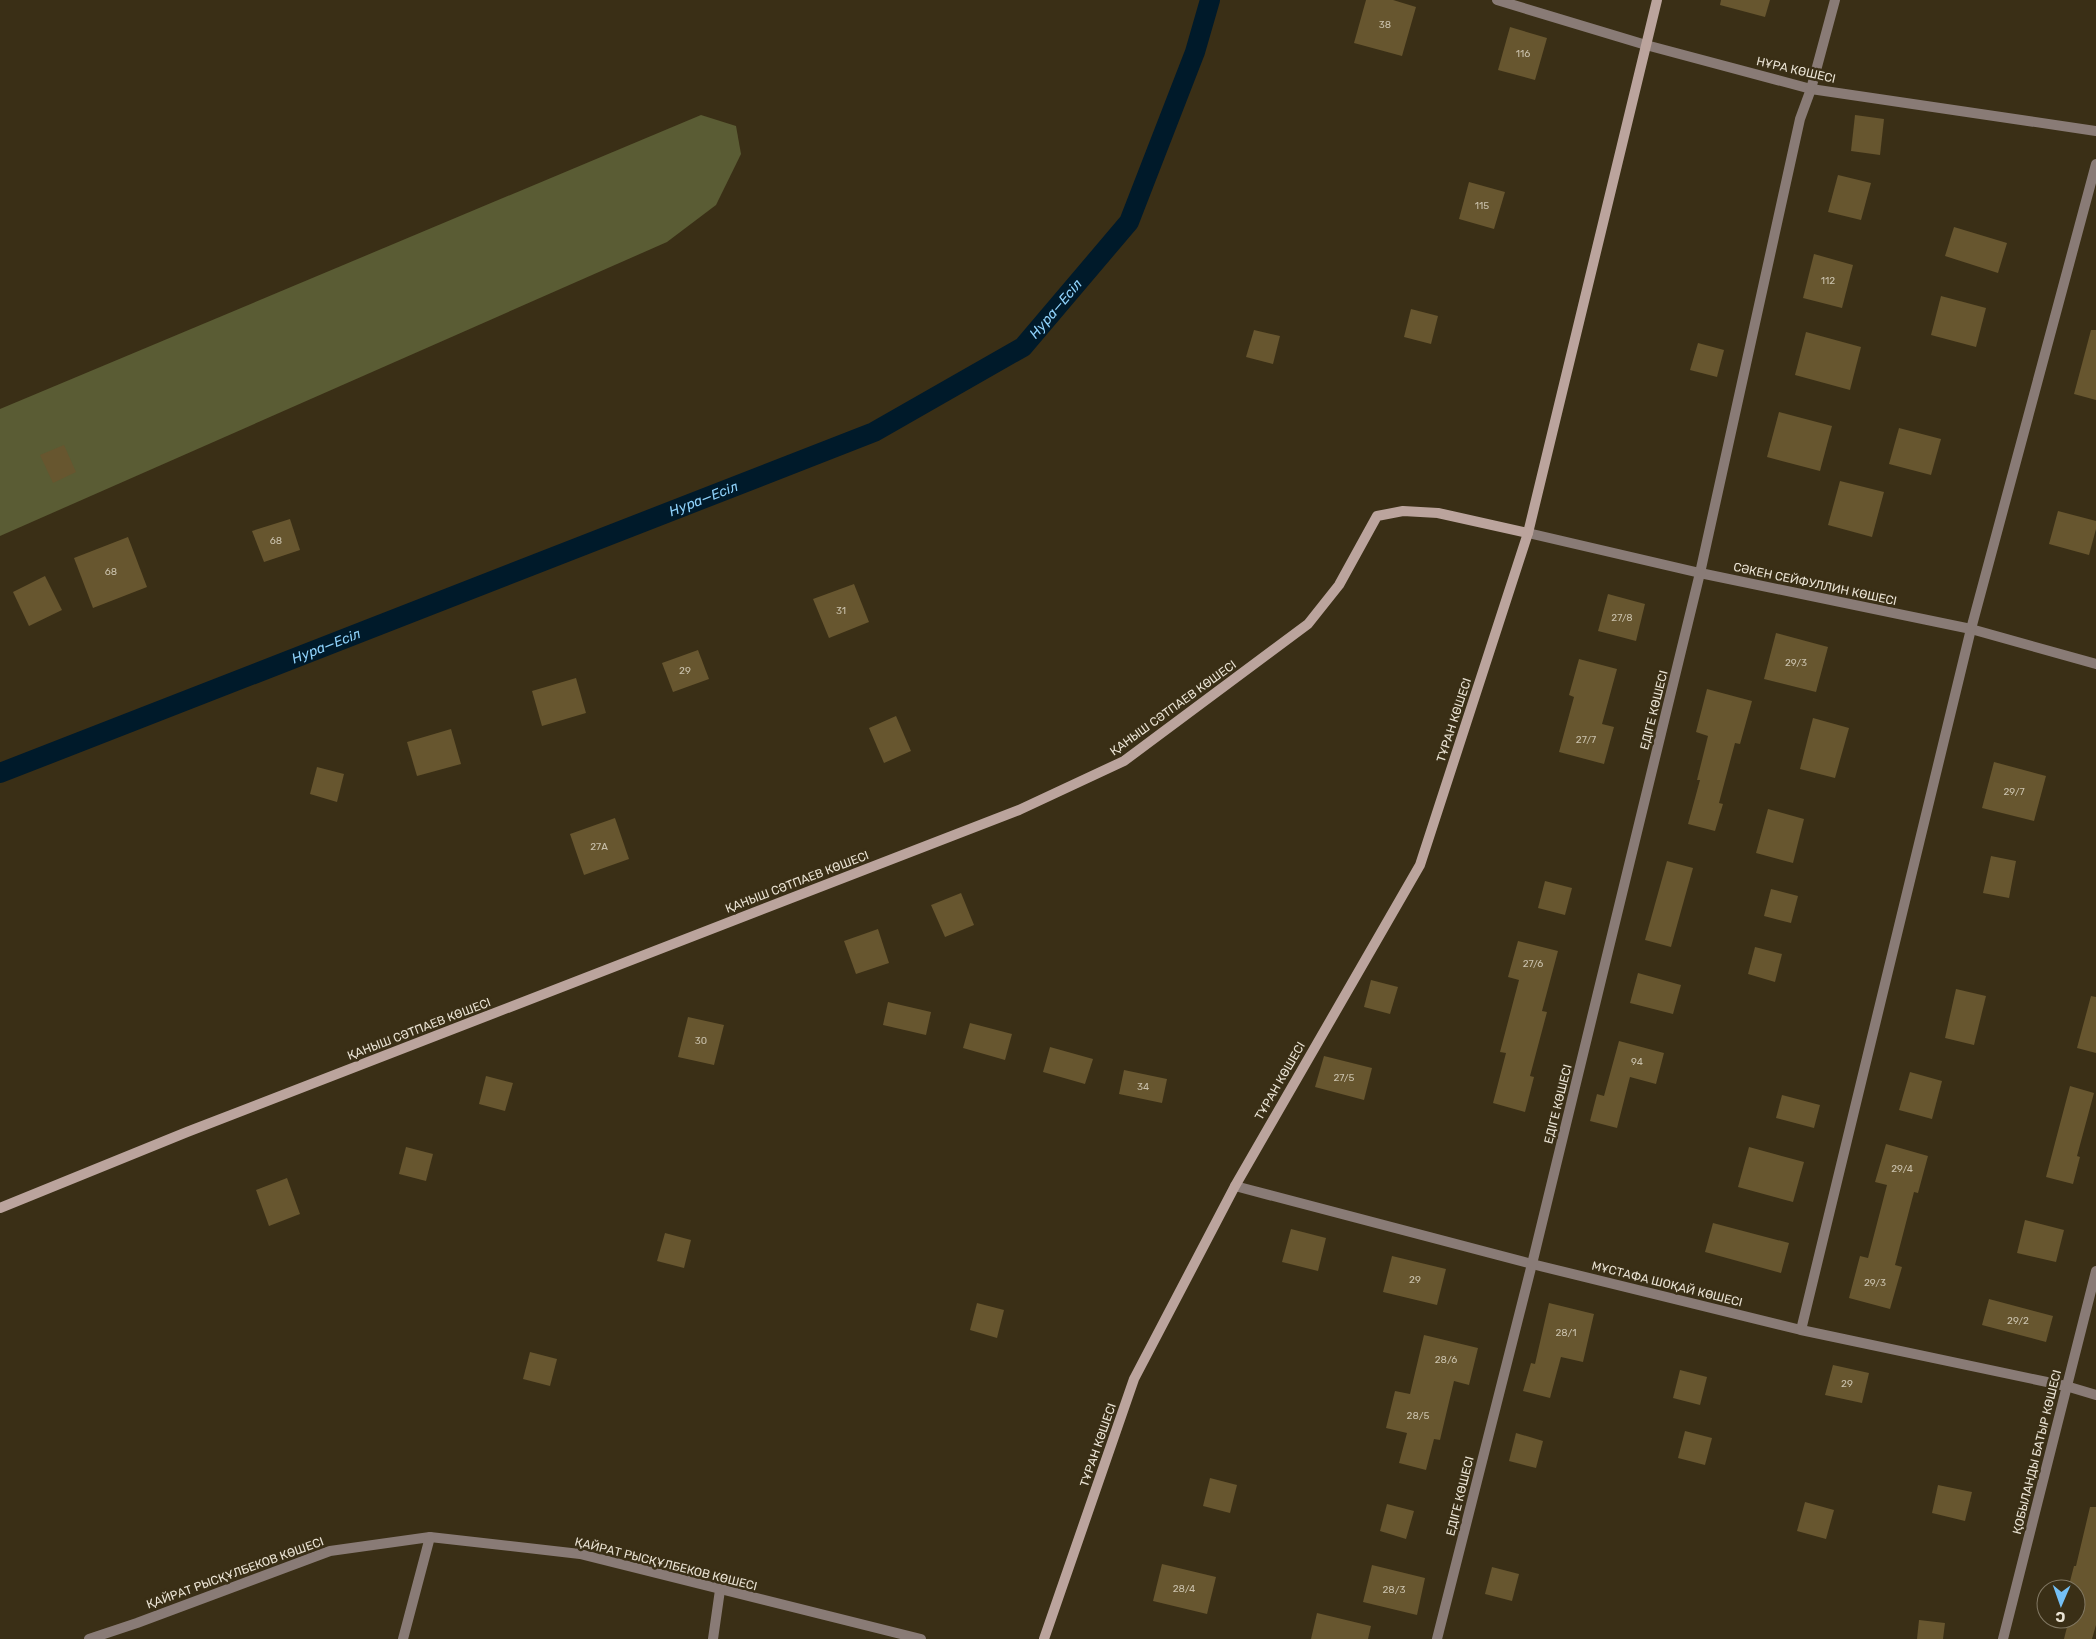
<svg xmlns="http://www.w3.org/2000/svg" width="2096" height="1639" viewBox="0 0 2096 1639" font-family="Rubik,sans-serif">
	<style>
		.green { fill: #5a5c34 }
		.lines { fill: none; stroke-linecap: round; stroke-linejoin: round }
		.canal { stroke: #001a2a; stroke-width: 20 }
		.building { fill: #67562f }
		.street { stroke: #897b76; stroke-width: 10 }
		.secondary { stroke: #bba49d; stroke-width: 10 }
		.labels { text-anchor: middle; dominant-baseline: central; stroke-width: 5; stroke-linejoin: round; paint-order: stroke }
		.number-label { font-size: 10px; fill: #c9c0ab }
		.street-label { font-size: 12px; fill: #eae3d4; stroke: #3a2f16 }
		.water-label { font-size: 14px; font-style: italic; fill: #8ed2fb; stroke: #3a2f16 }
	</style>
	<rect width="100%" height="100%" fill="#3a2f16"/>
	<!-- green -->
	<polygon class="green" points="701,115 736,126 741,154 716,205 667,242 0,536 0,409"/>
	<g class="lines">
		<!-- canal -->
		<path class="canal" id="s1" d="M0,773L874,432L1023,347L1129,222L1195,52L1210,0"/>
	</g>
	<!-- building -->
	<g class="building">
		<polygon points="1366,0 1393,0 1416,7 1402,56 1354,43"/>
		<polygon points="1721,0 1770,0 1765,17 1720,5"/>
		<polygon points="1510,27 1547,38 1535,80 1498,70"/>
		<polygon points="1855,115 1884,119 1880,155 1851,151"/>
		<polygon points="1838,175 1871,183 1861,220 1828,212"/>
		<polygon points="1469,182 1505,192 1494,229 1459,219"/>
		<polygon points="1954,227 2007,243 1998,273 1945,256"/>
		<polygon points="1814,254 1853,265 1842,308 1803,298"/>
		<polygon points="1941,296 1986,308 1976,347 1931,335"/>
		<polygon points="1411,309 1438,316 1431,344 1404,337"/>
		<polygon points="1254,330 1280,336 1273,364 1246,357"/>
		<polygon points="2091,330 2096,330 2096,400 2074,394"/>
		<polygon points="1806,332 1861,347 1850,390 1795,375"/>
		<polygon points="1698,343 1724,350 1717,377 1690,370"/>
		<polygon points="1779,412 1832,426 1820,471 1767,457"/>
		<polygon points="1899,428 1941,439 1931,475 1889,464"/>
		<polygon points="64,445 76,472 53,483 40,455"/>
		<polygon points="1840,481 1884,492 1872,537 1828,525"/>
		<polygon points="2058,511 2096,521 2096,529 2089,555 2049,544"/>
		<polygon points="290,519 300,550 264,562 252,531"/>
		<polygon points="128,537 147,587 93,608 74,558"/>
		<polygon points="45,576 62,610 29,626 13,592"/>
		<polygon points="854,584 869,622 829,638 813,599"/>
		<polygon points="1608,594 1645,604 1636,641 1598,631"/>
		<polygon points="1776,633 1828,647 1816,692 1764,679"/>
		<polygon points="698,650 709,679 673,692 662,663"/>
		<polygon points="1579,659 1617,669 1602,724 1614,727 1604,764 1559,752 1574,697 1569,695"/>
		<polygon points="576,678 586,713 542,726 532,691"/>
		<polygon points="1707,689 1752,701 1740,744 1735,743 1719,803 1723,804 1715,831 1688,824 1700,780 1697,780 1708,736 1696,732"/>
		<polygon points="896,716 911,751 884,763 869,728"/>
		<polygon points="1813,718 1849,728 1835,778 1800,769"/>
		<polygon points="451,729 461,764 417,776 407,742"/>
		<polygon points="1994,762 2046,776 2034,821 1982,808"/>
		<polygon points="317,767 344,774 337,802 310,794"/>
		<polygon points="1768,809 1804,819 1793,863 1756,853"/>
		<polygon points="615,818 629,859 584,875 570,834"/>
		<polygon points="1991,856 2016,861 2009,898 1983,893"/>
		<polygon points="1667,861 1693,868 1671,947 1645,940"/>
		<polygon points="1545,881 1572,888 1565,915 1538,908"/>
		<polygon points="1771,889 1798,896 1791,923 1764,916"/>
		<polygon points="961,893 974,925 945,937 931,905"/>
		<polygon points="878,929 889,963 856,974 844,941"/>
		<polygon points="1518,941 1558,951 1542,1011 1547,1012 1530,1076 1534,1077 1525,1112 1493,1103 1506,1053 1500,1052 1519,980 1508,977"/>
		<polygon points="1755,947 1782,954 1775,982 1748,974"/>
		<polygon points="1638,973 1681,985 1673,1014 1630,1003"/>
		<polygon points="1371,980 1398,987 1390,1014 1364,1007"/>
		<polygon points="1956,989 1986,996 1974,1045 1945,1038"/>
		<polygon points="2091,996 2096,997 2096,1053 2077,1048"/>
		<polygon points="888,1002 931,1012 926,1035 883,1025"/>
		<polygon points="688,1017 724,1025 714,1065 678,1057"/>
		<polygon points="970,1023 1012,1034 1005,1060 963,1048"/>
		<polygon points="1619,1041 1664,1053 1656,1084 1630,1077 1617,1128 1590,1121 1597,1094 1604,1096"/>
		<polygon points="1050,1047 1093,1059 1085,1084 1043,1072"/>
		<polygon points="1324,1056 1372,1068 1364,1100 1315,1087"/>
		<polygon points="1124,1070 1167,1079 1162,1103 1119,1094"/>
		<polygon points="1910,1072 1942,1081 1932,1119 1899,1110"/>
		<polygon points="486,1076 513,1083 505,1111 479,1104"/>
		<polygon points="2070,1086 2094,1093 2077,1156 2080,1157 2073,1184 2046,1177"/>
		<polygon points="1782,1095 1820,1105 1814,1128 1776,1118"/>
		<polygon points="1886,1144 1928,1156 1918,1193 1914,1192 1895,1265 1902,1267 1890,1309 1849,1298 1860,1256 1868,1258 1887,1185 1875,1182"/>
		<polygon points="406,1147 433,1154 426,1181 399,1174"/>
		<polygon points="1749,1147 1804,1162 1793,1202 1738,1187"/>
		<polygon points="287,1178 300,1214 269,1226 256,1190"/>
		<polygon points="2025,1220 2064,1230 2056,1262 2017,1253"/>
		<polygon points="1713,1223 1789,1243 1781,1273 1705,1252"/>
		<polygon points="1291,1229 1326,1238 1318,1271 1282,1262"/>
		<polygon points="665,1233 691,1240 684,1268 657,1261"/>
		<polygon points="1392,1256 1446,1269 1437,1305 1383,1292"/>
		<polygon points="1989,1299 2053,1316 2046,1342 1982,1325"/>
		<polygon points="977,1303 1004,1310 997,1338 970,1330"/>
		<polygon points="1549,1303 1594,1314 1583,1362 1561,1357 1550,1398 1523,1391 1531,1363 1535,1364"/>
		<polygon points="1424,1335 1478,1348 1469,1385 1454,1381 1440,1440 1434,1439 1426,1470 1399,1463 1407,1433 1386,1428 1395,1391 1410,1394"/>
		<polygon points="530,1352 557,1359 550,1386 523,1379"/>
		<polygon points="1833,1365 1869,1373 1862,1403 1825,1395"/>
		<polygon points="1680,1370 1707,1377 1700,1405 1673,1398"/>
		<polygon points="1685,1431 1712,1438 1705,1465 1678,1458"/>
		<polygon points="1516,1433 1543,1441 1536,1468 1509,1461"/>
		<polygon points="1210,1478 1237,1485 1230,1513 1203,1506"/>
		<polygon points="1938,1485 1972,1492 1965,1521 1932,1513"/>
		<polygon points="1805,1502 1834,1510 1826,1539 1797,1531"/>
		<polygon points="1387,1504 1414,1511 1406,1539 1380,1531"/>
		<polygon points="2090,1507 2096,1507 2096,1625 2092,1639 2064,1639 2069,1619 2076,1619 2076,1589 2068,1589 2074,1566 2076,1566"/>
		<polygon points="1162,1564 1216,1577 1207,1614 1153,1601"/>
		<polygon points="1372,1565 1425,1578 1417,1615 1363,1602"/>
		<polygon points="1492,1567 1519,1574 1512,1601 1485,1594"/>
		<polygon points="1317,1613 1371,1626 1368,1639 1311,1639"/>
		<polygon points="1919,1620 1945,1623 1943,1639 1917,1639"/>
	</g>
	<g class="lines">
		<!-- street -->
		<g class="street">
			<polyline points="1497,0 1646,45 1811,89 2096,131"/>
			<polyline points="1528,533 1700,573 1971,629 2096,664"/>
			<polyline points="1235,1186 1532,1264 1801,1330 2066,1386 2096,1395"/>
			<polyline points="1801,1330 1971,629 2096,164"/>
			<polyline points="89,1639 137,1623 330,1551 430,1537 580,1554 921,1639"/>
			<polyline points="403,1639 430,1537"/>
			<polyline points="713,1639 720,1590"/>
			<polyline points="1437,1639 1532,1264 1700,573 1800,119 1811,89 1835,0"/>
			<polyline points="2003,1639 2096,1271"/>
		</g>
		<!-- secondary -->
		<g class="secondary">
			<polyline points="0,1208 187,1132 1019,810 1124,761 1308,624 1339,585 1377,516 1403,511 1438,513 1528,533"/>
			<polyline points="1044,1639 1134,1379 1235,1186 1420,865 1528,533 1657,0"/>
		</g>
	</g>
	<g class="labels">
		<!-- number labels -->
		<g class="number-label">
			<text x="1385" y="25">38</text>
			<text x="1523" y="54">116</text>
			<text x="1482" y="206">115</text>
			<text x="1828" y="281">112</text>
			<text x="276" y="541">68</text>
			<text x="111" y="572">68</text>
			<text x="841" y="611">31</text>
			<text x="1622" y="618">27/8</text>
			<text x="1796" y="663">29/3</text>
			<text x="685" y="671">29</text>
			<text x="1586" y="740">27/7</text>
			<text x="2014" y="792">29/7</text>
			<text x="599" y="847">27А</text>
			<text x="1533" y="964">27/6</text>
			<text x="701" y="1041">30</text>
			<text x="1637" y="1062">94</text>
			<text x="1344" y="1078">27/5</text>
			<text x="1143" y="1087">34</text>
			<text x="1902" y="1169">29/4</text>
			<text x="1415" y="1280">29</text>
			<text x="1875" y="1283">29/3</text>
			<text x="2018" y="1321">29/2</text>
			<text x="1566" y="1333">28/1</text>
			<text x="1446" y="1360">28/6</text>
			<text x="1847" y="1384">29</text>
			<text x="1418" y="1416">28/5</text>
			<text x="1184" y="1589">28/4</text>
			<text x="1394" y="1590">28/3</text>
		</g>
		<!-- street labels -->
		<g class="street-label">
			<text transform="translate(1796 70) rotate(13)">НҰРА КӨШЕСІ</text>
			<text transform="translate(1815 584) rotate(12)">СӘКЕН СЕЙФУЛЛИН КӨШЕСІ</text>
			<text transform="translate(1173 708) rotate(-36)">ҚАНЫШ СӘТПАЕВ КӨШЕСІ</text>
			<text transform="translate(1654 710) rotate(-76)">ЕДІГЕ КӨШЕСІ</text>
			<text transform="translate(1454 720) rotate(-72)">ТҰРАН КӨШЕСІ</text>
			<text transform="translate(797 882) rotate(-21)">ҚАНЫШ СӘТПАЕВ КӨШЕСІ</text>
			<text transform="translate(419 1029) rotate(-21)">ҚАНЫШ СӘТПАЕВ КӨШЕСІ</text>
			<text transform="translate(1280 1081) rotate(-60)">ТҰРАН КӨШЕСІ</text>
			<text transform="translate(1558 1104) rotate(-76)">ЕДІГЕ КӨШЕСІ</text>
			<text transform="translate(1667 1284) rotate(14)">МҰСТАФА ШОҚАЙ КӨШЕСІ</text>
			<text transform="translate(1098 1445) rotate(-71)">ТҰРАН КӨШЕСІ</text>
			<text transform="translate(2037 1452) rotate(-76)">ҚОБЫЛАНДЫ БАТЫР КӨШЕСІ</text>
			<text transform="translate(1460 1496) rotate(-76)">ЕДІГЕ КӨШЕСІ</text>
			<text transform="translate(666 1564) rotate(14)">ҚАЙРАТ РЫСҚҰЛБЕКОВ КӨШЕСІ</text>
			<text transform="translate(235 1573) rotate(-20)">ҚАЙРАТ РЫСҚҰЛБЕКОВ КӨШЕСІ</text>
		</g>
		<!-- water labels -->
		<g class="water-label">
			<text stroke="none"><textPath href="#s1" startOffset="1160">Нура—Есіл</textPath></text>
			<text stroke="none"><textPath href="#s1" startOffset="755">Нура—Есіл</textPath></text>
			<text stroke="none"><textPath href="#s1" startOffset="350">Нура—Есіл</textPath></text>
		</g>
	</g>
	<!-- north arrow -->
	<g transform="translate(2061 1604) rotate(182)"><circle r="24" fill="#3a2f16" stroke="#807762"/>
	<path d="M0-4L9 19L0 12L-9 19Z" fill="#74c0f6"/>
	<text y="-8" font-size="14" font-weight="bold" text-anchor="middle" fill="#eae3d4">С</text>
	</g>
</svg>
